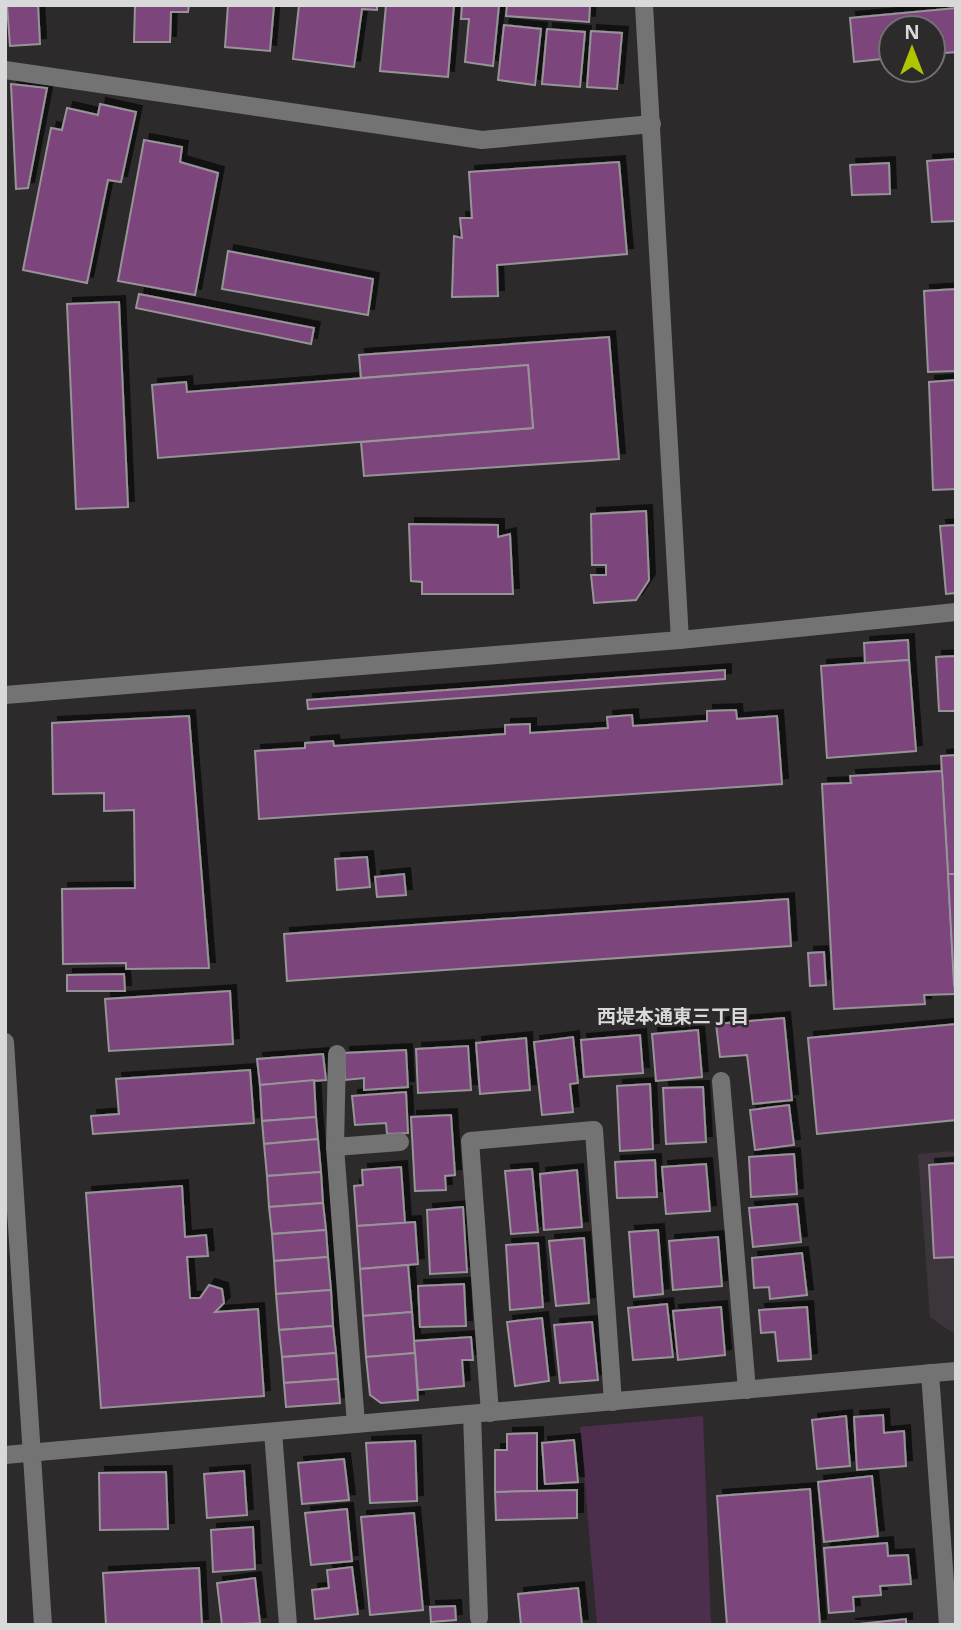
<svg xmlns="http://www.w3.org/2000/svg" width="961" height="1630" viewBox="0 0 961 1630" font-family="'Noto Sans','Noto Sans JP',sans-serif">
	<style>
		.built { fill: #3c353b }
		.green { fill: #4d2e4d }
		.building { fill: #7c447c; stroke: #979497; stroke-width: 2; filter: url(#shadow) }
		.lines { fill: none; stroke-linecap: round; stroke-linejoin: round }
		.minor { stroke: #747374; stroke-width: 18 }
		.labels { text-anchor: middle; dominant-baseline: central; stroke-width: 5; stroke-linejoin: round; paint-order: stroke }
		.neighbourhood-label { font-size: 19px; font-weight: bold; fill: #dad9da; stroke: #2d2a2c }
	</style>
	<defs>
		<filter id="shadow"><feDropShadow dx="6" dy="-6" stdDeviation="0" flood-color="#0009"/></filter>
	</defs>
	<rect width="100%" height="100%" fill="#2d2a2c"/>
	<!-- built -->
	<polygon class="built" points="956,1151 956,1335 930,1317 918,1154"/>
	<!-- green -->
	<polygon class="green" points="703,1416 711,1625 597,1625 580,1427"/>
	<!-- building -->
	<g class="building">
		<polygon points="7,5 38,5 40,44 10,46"/>
		<polygon points="135,5 189,5 188,12 171,12 170,42 134,42"/>
		<polygon points="228,5 274,5 270,51 225,47"/>
		<polygon points="299,5 377,5 377,10 362,9 354,67 293,59"/>
		<polygon points="386,5 454,5 448,77 380,71"/>
		<polygon points="462,5 499,5 493,66 465,62 469,19 461,19"/>
		<polygon points="507,5 590,5 589,22 506,16"/>
		<polygon points="956,8 956,52 933,54 933,28 891,28 891,58 854,62 850,18"/>
		<polygon points="504,25 541,29 535,85 498,80"/>
		<polygon points="547,29 585,32 580,87 542,84"/>
		<polygon points="591,31 622,33 617,89 587,87"/>
		<polygon points="11,84 47,88 28,188 16,189"/>
		<polygon points="100,104 136,112 121,182 108,180 87,283 23,270 51,128 62,130 67,108 98,115"/>
		<polygon points="144,140 182,147 180,162 218,173 195,295 118,281"/>
		<polygon points="956,159 956,221 932,222 927,161"/>
		<polygon points="619,162 627,254 497,265 498,296 452,297 454,236 462,238 460,218 472,218 469,172"/>
		<polygon points="889,163 890,194 852,195 850,165"/>
		<polygon points="228,251 373,279 368,315 222,289"/>
		<polygon points="956,289 956,371 928,372 924,291"/>
		<polygon points="139,294 314,328 311,344 136,308"/>
		<polygon points="119,302 128,507 76,509 67,304"/>
		<polygon points="609,337 619,459 364,476 361,442 533,428 528,365 361,378 359,355"/>
		<polygon points="528,365 533,428 158,458 152,385 186,382 187,392"/>
		<polygon points="956,380 956,489 933,490 929,382"/>
		<polygon points="646,511 649,580 636,600 594,603 591,575 606,575 606,565 592,565 591,514"/>
		<polygon points="409,524 498,525 498,537 510,534 513,594 422,594 422,582 411,581"/>
		<polygon points="956,525 956,593 946,594 940,526"/>
		<polygon points="908,640 909,660 865,663 864,643"/>
		<polygon points="956,656 956,711 939,711 936,657"/>
		<polygon points="909,660 916,751 827,758 821,666"/>
		<polygon points="725,670 725,679 308,709 307,700"/>
		<polygon points="736,710 737,719 777,716 782,784 259,819 255,751 305,748 305,743 333,741 334,746 505,734 505,725 530,724 530,733 608,728 607,717 632,715 633,726 707,721 707,711"/>
		<polygon points="189,716 209,968 126,969 126,963 63,964 62,889 135,888 134,810 104,811 104,793 53,794 52,723"/>
		<polygon points="956,755 956,874 948,874 941,756"/>
		<polygon points="942,771 955,994 924,995 925,1004 834,1009 822,784 851,783 850,776"/>
		<polygon points="367,857 370,887 337,890 335,859"/>
		<polygon points="404,874 406,895 377,897 375,877"/>
		<polygon points="948,874 956,874 956,985 954,985"/>
		<polygon points="788,899 791,946 287,981 284,934"/>
		<polygon points="824,952 826,985 810,986 808,953"/>
		<polygon points="124,974 125,991 67,991 67,975"/>
		<polygon points="230,991 233,1044 109,1051 105,999"/>
		<polygon points="784,1018 792,1100 753,1104 747,1055 720,1057 716,1024"/>
		<polygon points="956,1024 956,1120 817,1134 808,1038"/>
		<polygon points="698,1030 702,1077 656,1081 652,1034"/>
		<polygon points="640,1035 643,1073 584,1077 581,1040"/>
		<polygon points="573,1037 578,1083 570,1084 573,1112 542,1115 534,1042"/>
		<polygon points="526,1038 530,1090 480,1094 476,1043"/>
		<polygon points="468,1046 471,1090 418,1093 416,1049"/>
		<polygon points="406,1050 408,1087 364,1090 364,1078 345,1080 344,1053"/>
		<polygon points="323,1054 326,1080 260,1085 257,1059"/>
		<polygon points="250,1070 254,1123 93,1134 91,1116 119,1114 116,1079"/>
		<polygon points="314,1080 316,1117 262,1121 260,1085"/>
		<polygon points="650,1084 653,1149 620,1151 617,1086"/>
		<polygon points="703,1087 706,1142 666,1144 663,1088"/>
		<polygon points="406,1092 408,1133 387,1134 386,1123 355,1125 352,1096"/>
		<polygon points="789,1105 794,1145 755,1150 750,1110"/>
		<polygon points="451,1115 455,1175 445,1176 446,1190 415,1191 411,1117"/>
		<polygon points="316,1117 318,1139 264,1144 262,1121"/>
		<polygon points="318,1139 321,1172 267,1176 264,1144"/>
		<polygon points="794,1154 797,1194 751,1197 749,1157"/>
		<polygon points="655,1160 657,1197 617,1198 615,1162"/>
		<polygon points="956,1163 956,1257 934,1258 929,1165"/>
		<polygon points="706,1164 710,1211 666,1214 662,1167"/>
		<polygon points="401,1167 405,1223 357,1226 354,1186 363,1185 362,1170"/>
		<polygon points="532,1169 538,1232 511,1234 505,1171"/>
		<polygon points="577,1170 582,1227 544,1230 540,1174"/>
		<polygon points="321,1172 323,1203 269,1207 267,1176"/>
		<polygon points="182,1186 185,1237 206,1235 208,1256 187,1257 190,1298 200,1298 209,1285 222,1289 224,1303 215,1312 258,1309 264,1396 101,1408 86,1193"/>
		<polygon points="323,1203 326,1230 272,1234 269,1207"/>
		<polygon points="797,1204 801,1242 753,1247 749,1208"/>
		<polygon points="463,1207 467,1272 430,1274 427,1210"/>
		<polygon points="415,1222 418,1264 360,1269 357,1226"/>
		<polygon points="326,1230 328,1257 274,1261 272,1234"/>
		<polygon points="658,1230 663,1294 634,1297 629,1232"/>
		<polygon points="718,1237 722,1286 673,1290 669,1241"/>
		<polygon points="584,1238 589,1303 556,1306 549,1241"/>
		<polygon points="538,1243 543,1307 510,1310 506,1245"/>
		<polygon points="802,1253 807,1295 770,1299 769,1287 754,1288 752,1258"/>
		<polygon points="328,1257 331,1290 276,1294 274,1261"/>
		<polygon points="408,1265 412,1312 363,1316 360,1269"/>
		<polygon points="464,1284 466,1326 420,1327 418,1286"/>
		<polygon points="331,1290 333,1326 279,1330 276,1294"/>
		<polygon points="667,1304 673,1357 633,1360 628,1308"/>
		<polygon points="721,1307 725,1355 678,1360 673,1311"/>
		<polygon points="807,1307 811,1359 778,1361 775,1332 761,1333 759,1310"/>
		<polygon points="412,1312 415,1353 366,1357 363,1316"/>
		<polygon points="542,1318 549,1381 515,1386 507,1322"/>
		<polygon points="592,1322 598,1380 560,1383 554,1325"/>
		<polygon points="333,1326 336,1353 282,1357 279,1330"/>
		<polygon points="471,1337 473,1360 462,1360 464,1386 418,1390 414,1341"/>
		<polygon points="336,1353 338,1379 284,1383 282,1357"/>
		<polygon points="415,1353 418,1400 381,1403 370,1395 366,1357"/>
		<polygon points="338,1379 340,1403 286,1407 284,1383"/>
		<polygon points="883,1415 884,1433 904,1431 906,1466 857,1470 854,1417"/>
		<polygon points="846,1416 850,1466 817,1469 812,1420"/>
		<polygon points="537,1433 537,1491 495,1492 495,1450 507,1450 507,1434"/>
		<polygon points="574,1440 578,1482 545,1484 542,1443"/>
		<polygon points="415,1441 417,1501 370,1503 366,1443"/>
		<polygon points="344,1459 349,1500 302,1504 298,1463"/>
		<polygon points="244,1471 247,1515 207,1518 204,1474"/>
		<polygon points="166,1472 168,1529 100,1530 99,1473"/>
		<polygon points="872,1476 878,1536 824,1542 818,1482"/>
		<polygon points="810,1489 820,1625 727,1625 717,1496"/>
		<polygon points="577,1490 577,1518 496,1520 495,1492"/>
		<polygon points="347,1509 352,1561 311,1565 305,1513"/>
		<polygon points="414,1513 423,1610 370,1615 361,1517"/>
		<polygon points="253,1527 255,1569 213,1572 211,1530"/>
		<polygon points="887,1543 888,1556 908,1555 911,1584 880,1586 881,1595 853,1597 854,1611 829,1613 824,1548"/>
		<polygon points="352,1567 358,1614 315,1619 312,1590 329,1588 327,1570"/>
		<polygon points="199,1568 202,1625 106,1625 103,1573"/>
		<polygon points="255,1578 260,1623 222,1625 217,1583"/>
		<polygon points="578,1588 582,1625 521,1625 518,1594"/>
		<polygon points="455,1606 456,1620 431,1622 430,1607"/>
		<polygon points="906,1619 906,1625 849,1625"/>
	</g>
	<g class="lines">
		<!-- minor -->
		<g class="minor">
			<polyline points="644,5 680,640"/>
			<polyline points="5,70 482,140 652,124"/>
			<polyline points="5,695 680,640 956,612"/>
			<polyline points="5,1042 43,1625"/>
			<polyline points="337,1054 335,1147 356,1424"/>
			<polyline points="721,1081 747,1390"/>
			<polyline points="335,1147 400,1142"/>
			<polyline points="930,1373 948,1625"/>
			<polyline points="490,1413 470,1141 594,1130 613,1402"/>
			<polyline points="472,1414 479,1618"/>
			<polyline points="273,1432 288,1625"/>
			<polyline points="5,1455 956,1371"/>
		</g>
	</g>
	<g class="labels">
		<!-- neighbourhood labels -->
		<g class="neighbourhood-label">
			<text x="673" y="1016">西堤本通東三丁目</text>
		</g>
	</g>
	<!-- border -->
	<rect width="961" height="1630" fill="none" stroke="#dad9da" stroke-width="14"/>
	<!-- north arrow -->
	<g transform="translate(912 49)"><circle r="33" fill="#2d2a2c" stroke="#727072" stroke-width="2"/>
	<path d="M0-5L12 26L0 18L-12 26Z" fill="#b0c502"/>
	<text y="-10" font-size="19" font-weight="bold" text-anchor="middle" fill="#dad9da">N</text>
	</g>
</svg>
